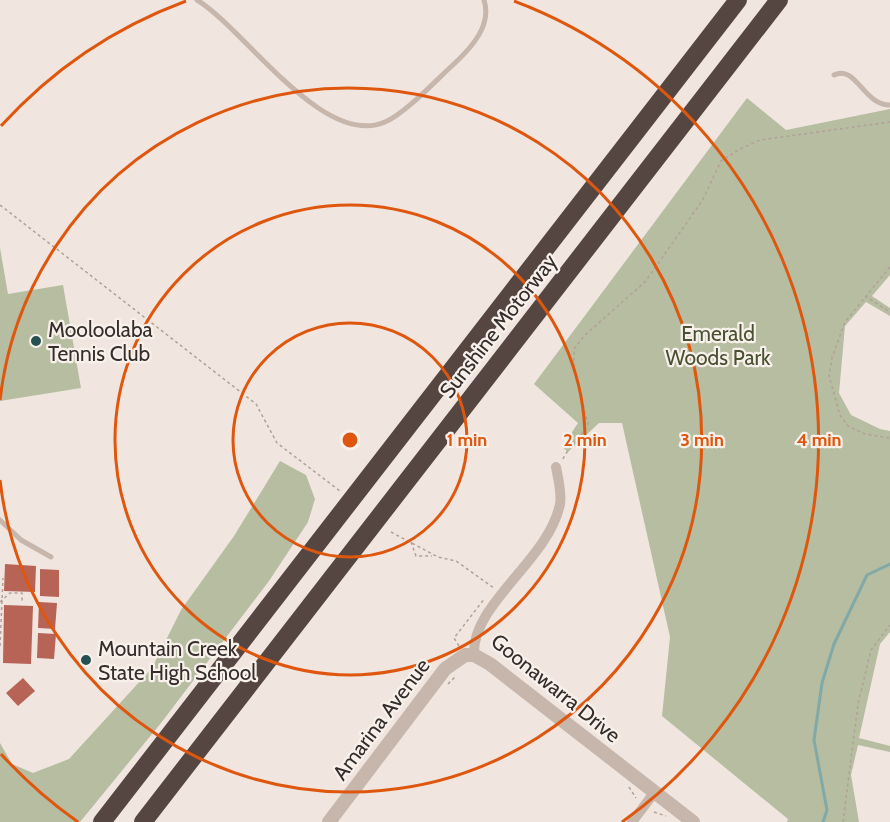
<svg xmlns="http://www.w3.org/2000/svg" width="890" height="822" viewBox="0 0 890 822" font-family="Cabin,sans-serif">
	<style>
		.green { fill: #b6bda1 }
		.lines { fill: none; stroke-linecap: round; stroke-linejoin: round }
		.stream { stroke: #81a9a7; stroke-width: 3 }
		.building { fill: #b76456 }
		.path { stroke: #b2a097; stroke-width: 1.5; stroke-dasharray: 3 3; stroke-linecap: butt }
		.service { stroke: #c6b6ac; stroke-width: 5 }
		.minor { stroke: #c6b6ac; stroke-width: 10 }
		.tertiary { stroke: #c6b6ac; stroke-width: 14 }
		.motorway { stroke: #554642; stroke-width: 18 }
		.ring { fill: none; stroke: #df570e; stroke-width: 3 }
		.poi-dot { fill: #255251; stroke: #f8f1eb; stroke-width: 2 }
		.labels { text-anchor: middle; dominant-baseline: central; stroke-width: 4.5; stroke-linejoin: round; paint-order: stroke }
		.street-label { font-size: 21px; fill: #352d2a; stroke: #f8f1eb }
		.poi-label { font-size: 21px; fill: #352d2a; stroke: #f8f1eb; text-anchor: start }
		.park-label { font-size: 21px; fill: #485131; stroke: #f8f1eb }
		.centre { fill: #df570e; stroke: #f8f1eb; stroke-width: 3 }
		.ring-label { font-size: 18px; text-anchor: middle; font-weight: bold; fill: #df570e; stroke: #f8f1eb; stroke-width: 4.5; stroke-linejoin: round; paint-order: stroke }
	</style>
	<rect width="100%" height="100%" fill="#f0e6df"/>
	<!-- green -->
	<g class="green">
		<polygon points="747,98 786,130 890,109 890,275 872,296 890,308 890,316 866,302 845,326 839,393 851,415 880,429 890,431 890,632 880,644 859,738 890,746 890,752 858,745 851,775 859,822 787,822 788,819 662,716 670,637 622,423 599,423 568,452 562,447 578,423 534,384"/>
		<polygon points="0,248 8,294 63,285 81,388 0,401"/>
		<polygon points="280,461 306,475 315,499 308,522 269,581 161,723 80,822 0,822 0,743 12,764 33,773 69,759 152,668 181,610 234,536"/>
	</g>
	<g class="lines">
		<!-- stream -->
		<polyline class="stream" points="823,822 827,810 814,740 822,683 834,644 867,575 890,564"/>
	</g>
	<!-- building -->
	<g class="building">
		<polygon points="5,564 36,566 35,592 4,591"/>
		<polygon points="40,569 59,570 59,597 40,596"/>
		<polygon points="39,602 57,603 55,629 38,628"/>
		<polygon points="4,605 33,606 31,664 3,663"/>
		<polygon points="38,633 56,634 54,659 37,658"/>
		<polygon points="23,678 35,691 18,706 6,693"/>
	</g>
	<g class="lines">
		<!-- path -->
		<g class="path">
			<polyline points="0,205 256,404 277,443 340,491"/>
			<polyline points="890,267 845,322 832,358 829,376 840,415 848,426 865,434 890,438"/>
			<polyline points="865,296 890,312"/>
			<path d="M563,459C569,446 581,438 588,424L574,369V349L585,335L645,282L702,201L721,161L740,149L760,140L890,122"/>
			<polyline points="391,532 438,557 456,561 494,588"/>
			<polyline points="411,542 416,556 432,556"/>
			<polyline points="0,602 10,593 22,593 22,601"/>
			<polyline points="0,646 3,578"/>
			<polyline points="459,646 454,638 485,598"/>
			<polyline points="448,684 456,676"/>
			<polyline points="629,787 636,798"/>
			<polyline points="654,812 666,816"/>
			<polyline points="843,822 858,704 871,650 890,625"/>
		</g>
		<!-- service -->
		<g class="service">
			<path d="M197,0C244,28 323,149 385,122C405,114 438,78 455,63C472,47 492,25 484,0"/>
			<path d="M834,75C856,64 863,105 890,105"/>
			<polyline points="0,520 21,540 51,557"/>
		</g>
		<!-- minor -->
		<g class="minor">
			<path d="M474,655C471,604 549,560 560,504C562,493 558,478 556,467"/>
			<polyline points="632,822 654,793"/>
		</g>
		<!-- tertiary -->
		<polyline class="tertiary" points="329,822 445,669 465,655 474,655 490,664 693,822"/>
		<!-- motorway -->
		<g class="motorway">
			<polyline points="102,822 738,0"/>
			<polyline points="143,822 779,0"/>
		</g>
	</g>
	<!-- distance rings -->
	<g class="ring">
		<circle cx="350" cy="440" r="117"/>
		<circle cx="350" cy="440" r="235"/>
		<path d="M0 400A352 352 0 1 1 0 480"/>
		<path d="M78 822A469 469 0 0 1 1 754M1 126A469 469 0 0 1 186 1M514 1A469 469 0 0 1 622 822"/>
	</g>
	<!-- markers -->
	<g class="poi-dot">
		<circle cx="36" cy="341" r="6"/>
		<circle cx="86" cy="660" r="6"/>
	</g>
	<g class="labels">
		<!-- street labels -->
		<g class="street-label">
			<text transform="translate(498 326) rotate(-52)">Sunshine Motorway</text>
			<text transform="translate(556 688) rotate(39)">Goonawarra Drive</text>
			<text transform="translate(381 719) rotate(-53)">Amarina Avenue</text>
		</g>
		<!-- poi labels -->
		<g class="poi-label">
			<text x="48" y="329">Mooloolaba<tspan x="48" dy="24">Tennis Club</tspan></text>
			<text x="98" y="648">Mountain Creek<tspan x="98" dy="24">State High School</tspan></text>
		</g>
		<!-- park labels -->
		<g class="park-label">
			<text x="718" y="333">Emerald<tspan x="718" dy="24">Woods Park</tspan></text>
		</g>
	</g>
	<circle cx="350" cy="440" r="9" class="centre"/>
	<g class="ring-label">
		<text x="467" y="446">1 min</text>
		<text x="585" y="446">2 min</text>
		<text x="702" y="446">3 min</text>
		<text x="819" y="446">4 min</text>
	</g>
</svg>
